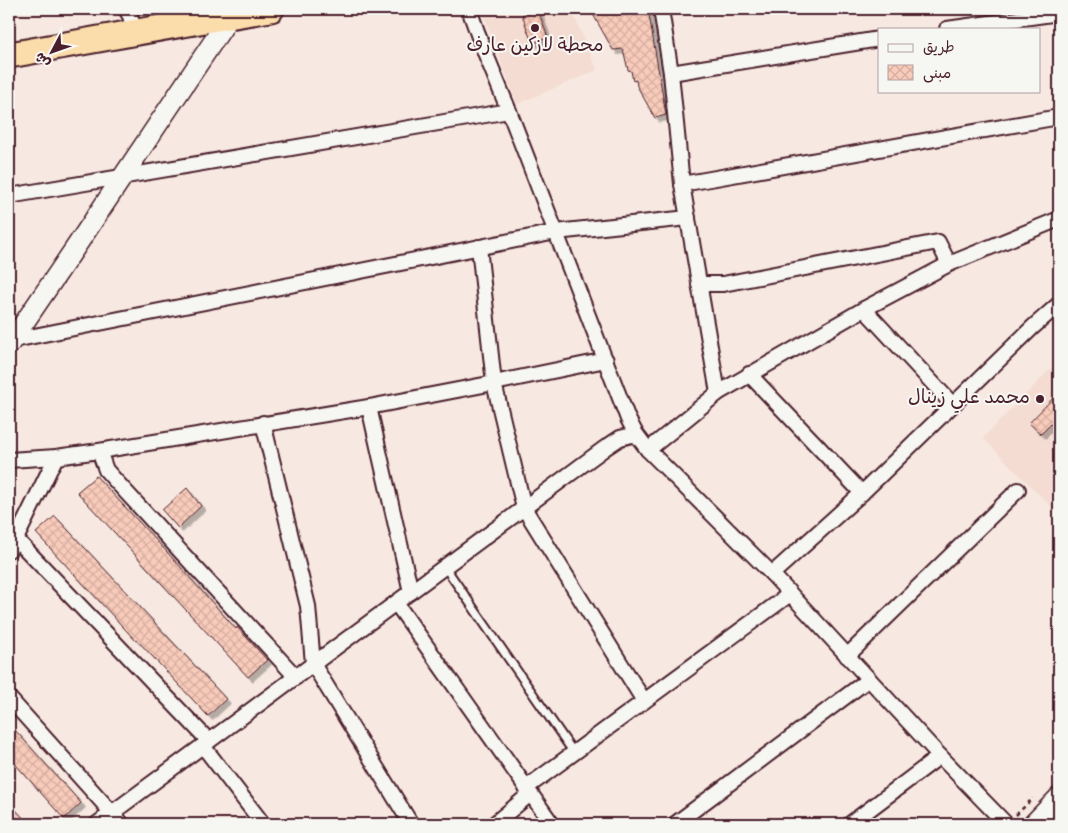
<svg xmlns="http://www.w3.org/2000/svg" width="1068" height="833" viewBox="0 0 1068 833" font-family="'Gochi Hand','Playpen Sans Arabic',sans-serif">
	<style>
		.built { fill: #f4dcd2 }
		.building { fill: url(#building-cross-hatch); stroke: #4a1f2b; filter: url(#shadow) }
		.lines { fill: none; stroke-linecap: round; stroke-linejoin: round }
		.lane-casing { stroke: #4a1f2b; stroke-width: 11 }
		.street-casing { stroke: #4a1f2b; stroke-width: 18 }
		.secondary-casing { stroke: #4a1f2b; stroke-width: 22 }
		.highway-casing { stroke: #4a1f2b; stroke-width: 29 }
		.path { stroke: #4a1f2b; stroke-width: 2.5; stroke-dasharray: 4 4; stroke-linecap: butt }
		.lane { stroke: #f6f6f2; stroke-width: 7 }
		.street { stroke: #f6f6f2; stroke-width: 14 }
		.secondary { stroke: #f6f6f2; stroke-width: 19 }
		.highway { stroke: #fbddab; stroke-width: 25 }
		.poi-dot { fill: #4a1f2b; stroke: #f6f6f2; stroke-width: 2 }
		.labels { text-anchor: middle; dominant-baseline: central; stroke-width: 4; stroke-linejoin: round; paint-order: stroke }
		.poi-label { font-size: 19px; fill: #4a1f2b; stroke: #f6f6f2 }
	</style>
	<defs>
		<pattern id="building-cross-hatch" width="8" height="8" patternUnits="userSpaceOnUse" patternTransform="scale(1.25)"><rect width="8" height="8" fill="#f8cbba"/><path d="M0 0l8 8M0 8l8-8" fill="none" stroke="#d6aea0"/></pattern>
		<filter id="shadow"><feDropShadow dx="4.5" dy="4.5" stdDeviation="0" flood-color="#0004"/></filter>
	</defs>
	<rect width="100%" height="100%" fill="#f7e9e1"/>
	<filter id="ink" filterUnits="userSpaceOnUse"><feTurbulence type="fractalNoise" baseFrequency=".02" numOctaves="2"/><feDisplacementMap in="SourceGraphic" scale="10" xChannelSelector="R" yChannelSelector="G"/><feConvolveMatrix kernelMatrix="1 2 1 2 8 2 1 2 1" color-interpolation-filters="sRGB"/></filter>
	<g filter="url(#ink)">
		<!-- built -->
		<g class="built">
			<polygon points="481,9 571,9 597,70 517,104"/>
			<polygon points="1059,360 1059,515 983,438"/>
		</g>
		<!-- building -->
		<g class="building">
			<polygon points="590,9 648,9 666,115 655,118 637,86 636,80 633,81 631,71 628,70 623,49 613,50"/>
			<polygon points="538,10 548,38 532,43 522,15"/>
			<polygon points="1059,392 1059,416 1041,434 1029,423"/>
			<polygon points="96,476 167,552 236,629 237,627 267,660 248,677 77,492"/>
			<polygon points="187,488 201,506 178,528 162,510"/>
			<polygon points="55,516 226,699 208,716 137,640 136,641 100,602 36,533"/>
			<polygon points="15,730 81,803 64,819 9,757 9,735"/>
			<polygon points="9,803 29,824 9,824"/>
		</g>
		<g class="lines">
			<defs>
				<polyline id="lane" points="445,567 574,753"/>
				<g id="street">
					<polyline points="126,9 130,16 135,32"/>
					<polyline points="469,9 480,40 509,111 628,419 636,434 648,450 772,574 940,756 1006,824"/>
					<polyline points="661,9 671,73 682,184 718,393"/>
					<polyline points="947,29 1059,13"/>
					<polyline points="671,73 879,39"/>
					<polyline points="682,184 1059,117"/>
					<polyline points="9,196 509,111"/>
					<polyline points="479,247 494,383 524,508 644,701"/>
					<polyline points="699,284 723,284 938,242 949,264"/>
					<polyline points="864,309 953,405"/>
					<polyline points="9,341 556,232 688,218"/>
					<polyline points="749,374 862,493"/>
					<polyline points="369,407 411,592"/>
					<polyline points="263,423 308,606 313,664 411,824"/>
					<polyline points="648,450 718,393 864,309 949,264 1059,219"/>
					<polyline points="99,451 106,470 114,479 296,677"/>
					<polyline points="9,460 56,457 99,451 369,407 494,383 606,360"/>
					<polyline points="16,539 209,741"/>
					<polyline points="9,550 16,539 56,457"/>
					<polyline points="772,574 862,493 1033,327 1059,304"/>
					<polyline points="396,603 552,824"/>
					<polyline points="847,656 1018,490"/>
					<polyline points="9,698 122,824"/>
					<polyline points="203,746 263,824"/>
					<polyline points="526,788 790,594"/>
					<polyline points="97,824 605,448 620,438 636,434"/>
					<polyline points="494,824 530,794"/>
					<polyline points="675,824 869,679"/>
					<polyline points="850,824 940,756"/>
				</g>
				<g id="secondary">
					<polyline points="9,345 75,248 231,15"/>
					<polyline points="1033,824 1059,797"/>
				</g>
				<path id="highway" d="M9,55C96,40 183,23 271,9"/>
			</defs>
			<!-- lane casing -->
			<use href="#lane" class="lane-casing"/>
			<!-- street casing -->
			<use href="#street" class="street-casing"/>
			<!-- secondary casing -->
			<use href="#secondary" class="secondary-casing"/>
			<!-- highway casing -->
			<use href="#highway" class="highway-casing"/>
			<!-- path -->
			<polyline class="path" points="1016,815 1033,798"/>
			<!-- lane -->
			<use href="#lane" class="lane"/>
			<!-- street -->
			<use href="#street" class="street"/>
			<!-- secondary -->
			<use href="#secondary" class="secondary"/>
			<!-- highway -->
			<use href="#highway" class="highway"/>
		</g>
	</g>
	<!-- markers -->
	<g class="poi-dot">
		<circle cx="535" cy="28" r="5"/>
		<circle cx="1040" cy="399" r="5"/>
	</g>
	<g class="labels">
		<!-- poi labels -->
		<g class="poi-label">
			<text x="535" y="47">محطة لازكين عارف</text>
			<text x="1030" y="399" text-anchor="end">محمد علي زينال</text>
		</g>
	</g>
	<!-- margin -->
	<rect width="1068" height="833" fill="none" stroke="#f6f6f2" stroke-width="30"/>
	<rect x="15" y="15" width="1038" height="803" fill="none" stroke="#4a1f2b" stroke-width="2" filter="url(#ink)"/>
	<!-- legend -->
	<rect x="878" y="28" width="162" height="65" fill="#f6f6f2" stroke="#b1a0a2"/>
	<rect x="888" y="44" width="25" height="8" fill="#f6f6f2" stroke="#b1a0a2"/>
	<text x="923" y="52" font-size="15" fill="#4a1f2b">طريق</text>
	<rect x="888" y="65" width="25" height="15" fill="url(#building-cross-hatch)" stroke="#b1a0a2"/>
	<text x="923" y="78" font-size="15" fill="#4a1f2b">مبنى</text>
	<!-- north arrow -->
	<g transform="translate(52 52) rotate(229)" stroke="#f6f6f2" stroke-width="4" paint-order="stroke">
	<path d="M0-4L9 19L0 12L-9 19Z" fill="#4a1f2b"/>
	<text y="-8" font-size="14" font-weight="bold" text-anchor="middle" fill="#4a1f2b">ش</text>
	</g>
</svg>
